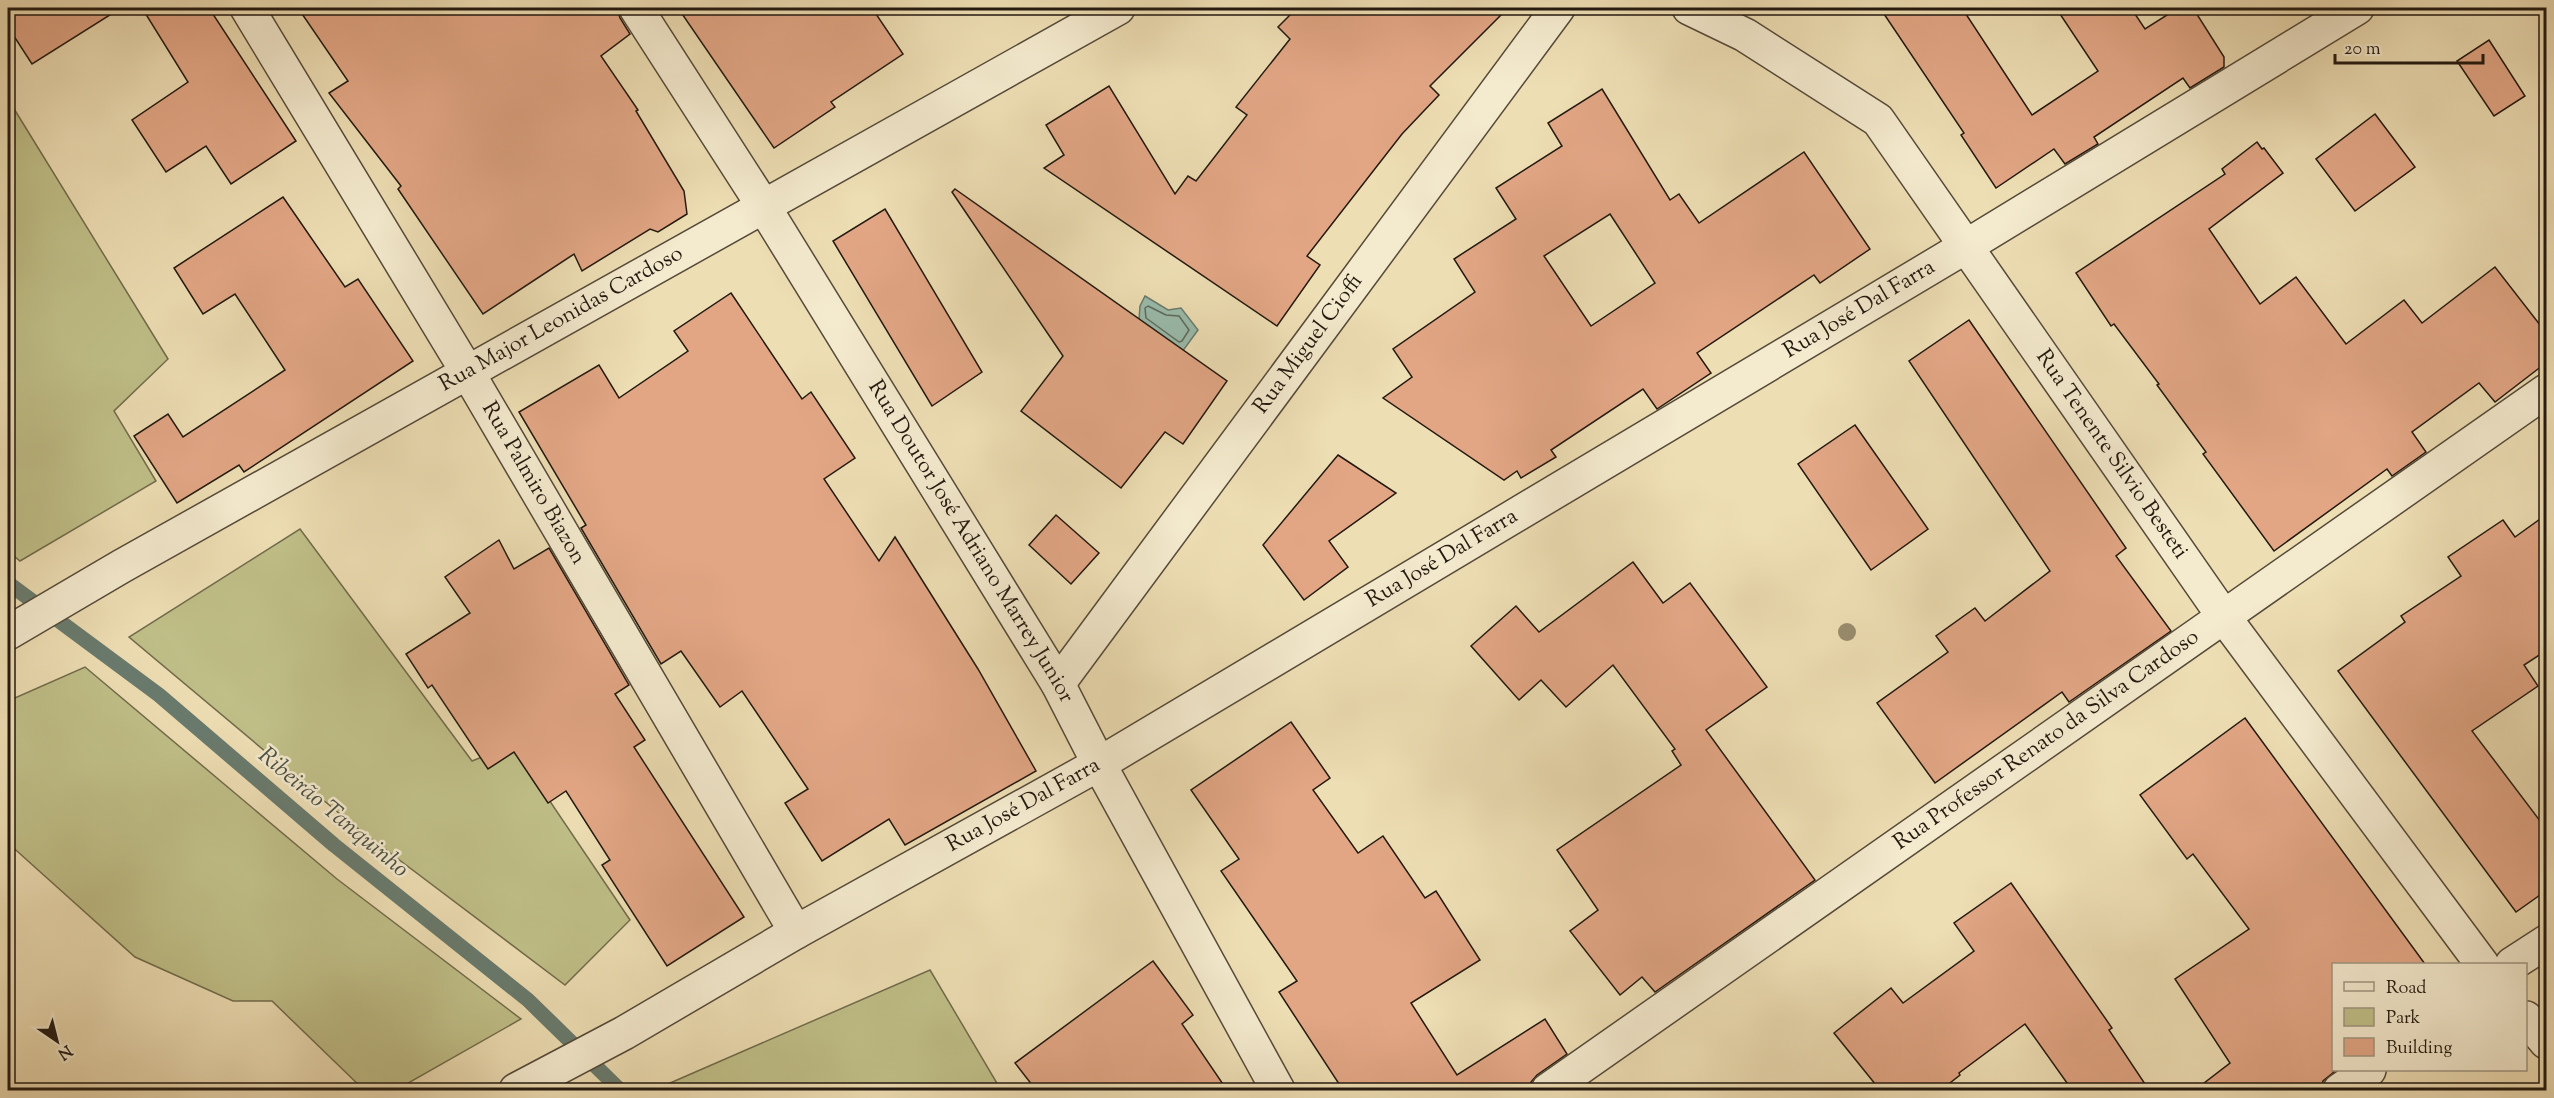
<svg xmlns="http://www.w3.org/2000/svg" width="2554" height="1098" viewBox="0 0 2554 1098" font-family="'Sorts Mill Goudy',serif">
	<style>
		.green { fill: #c0bf88; stroke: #716c4c; stroke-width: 1.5 }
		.water { fill: #99bcad; stroke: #697b6e; stroke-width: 1.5 }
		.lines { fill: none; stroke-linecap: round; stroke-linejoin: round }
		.shore { stroke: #5e6a5e; stroke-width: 1.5 }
		.stream { stroke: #697b6e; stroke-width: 15 }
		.building { fill: #e2a685; stroke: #221910; stroke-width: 1.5; fill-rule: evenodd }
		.minor-casing { stroke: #554a39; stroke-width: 36 }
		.minor { stroke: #f4eace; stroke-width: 33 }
		.tree { fill: #988d6e }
		.labels { text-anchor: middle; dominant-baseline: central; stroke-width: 5; stroke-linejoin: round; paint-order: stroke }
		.street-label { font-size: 22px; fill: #221910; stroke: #f4eace }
		.water-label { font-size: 24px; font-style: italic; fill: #4c5247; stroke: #f4eace }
	</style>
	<rect width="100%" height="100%" fill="#eedeb4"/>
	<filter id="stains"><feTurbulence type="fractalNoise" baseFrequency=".00333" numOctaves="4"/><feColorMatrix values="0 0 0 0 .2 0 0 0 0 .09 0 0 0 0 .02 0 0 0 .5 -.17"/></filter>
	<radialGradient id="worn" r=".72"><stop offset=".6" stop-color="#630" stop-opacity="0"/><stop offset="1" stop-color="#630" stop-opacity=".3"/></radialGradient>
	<!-- green -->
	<g class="green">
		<polygon points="8,99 168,359 114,411 156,481 20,561 8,551"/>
		<polygon points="300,529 472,761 512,745 630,920 565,985 353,825 129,637"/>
		<polygon points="85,667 337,879 521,1019 396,1090 364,1090 272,1001 233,1001 135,957 8,843 8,701"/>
		<polygon points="930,970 1001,1090 654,1090"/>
	</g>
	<!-- water -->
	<polygon class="water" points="1145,296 1168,310 1181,308 1198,330 1182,352 1139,320 1140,306"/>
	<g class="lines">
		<!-- shore -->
		<polygon class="shore" points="1148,306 1166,315 1179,316 1189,330 1182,341 1179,342 1146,318 1145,308"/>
		<!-- stream -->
		<polyline class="stream" points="8,583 159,695 334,845 528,1000 620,1090"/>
	</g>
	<!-- building -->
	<g class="building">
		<polygon points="8,8 121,8 32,64 8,27"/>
		<polygon points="142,8 209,8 296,141 231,184 206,146 166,172 132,120 188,82"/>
		<polygon points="298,8 617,8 620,18 630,34 601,56 638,110 636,111 684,191 687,214 658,232 650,229 582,271 574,254 483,314 398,189 401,186 329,93 348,81"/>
		<polygon points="678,8 872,8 903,54 831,102 835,107 774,148"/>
		<polygon points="1297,8 1508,8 1430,86 1439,95 1402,134 1307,256 1320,265 1277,326 1044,168 1064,155 1046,125 1109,86 1175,194 1188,176 1196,181 1247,115 1236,107 1290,39 1278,27"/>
		<polygon points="1880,8 1962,8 2032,115 2098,71 2056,8 2131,8 2145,29 2178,8 2193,8 2224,57 2224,67 2190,88 2183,78 2094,137 2098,144 2065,164 2054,149 1996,188 1961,135 1964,133"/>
		<polygon points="2489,40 2525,96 2494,116 2457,61"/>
		<path d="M1602,89L1670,200L1679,194L1699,223L1804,152L1870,249L1820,283L1814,275L1697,353L1711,373L1657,409L1643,389L1551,450L1556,457L1521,478L1517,471L1504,480L1383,398L1412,377L1393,349L1475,292L1454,259L1516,219L1496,188L1562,146L1548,123ZM1610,214L1655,283L1591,326L1544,256Z"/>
		<polygon points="2375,114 2415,167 2355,211 2316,159"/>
		<polygon points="2257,142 2262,149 2264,148 2283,173 2209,229 2260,304 2296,277 2346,344 2404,300 2422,323 2495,267 2547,334 2547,362 2495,402 2479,383 2412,432 2426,452 2392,476 2387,469 2274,551 2203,454 2206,452 2157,385 2159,384 2114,324 2111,326 2076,273 2225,174 2222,169"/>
		<polygon points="955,189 1227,381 1183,444 1165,432 1121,488 1021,411 1063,356 952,192"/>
		<polygon points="283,197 345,287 358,279 413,361 244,472 239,465 177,503 134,436 168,414 183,437 285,370 235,294 203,314 174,268"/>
		<polygon points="885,209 982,372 932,406 833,241"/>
		<polygon points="731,293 802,399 811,392 855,458 824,479 879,561 895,537 978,669 1036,771 905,845 889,819 822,861 785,803 808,789 742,691 720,707 681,651 661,664 581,528 586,525 519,412 599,365 619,398 688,351 674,331"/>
		<polygon points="1969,320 2126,548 2116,556 2171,631 2069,702 2062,692 1935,783 1877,703 1948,652 1936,636 1975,608 1985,621 2050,571 1909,361"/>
		<polygon points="1855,425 1928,529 1871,570 1798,464"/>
		<polygon points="1338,455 1396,493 1329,541 1348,567 1304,600 1263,545"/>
		<polygon points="2547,514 2547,650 2524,665 2538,686 2472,731 2547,830 2547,890 2516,912 2338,671 2405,622 2401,616 2461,576 2448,557 2503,520 2515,537"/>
		<polygon points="1056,515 1099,553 1071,584 1029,545"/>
		<polygon points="499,540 514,569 549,548 629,685 615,694 645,740 634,747 744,917 667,966 602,865 610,860 566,791 548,803 514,752 488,769 432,685 428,688 406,654 470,613 445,577"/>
		<polygon points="1633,562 1663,603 1690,583 1767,687 1706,730 1815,880 1655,992 1642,977 1620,995 1570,931 1598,910 1557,850 1681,765 1672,751 1675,749 1613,665 1566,707 1541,680 1519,700 1471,646 1516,606 1539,632"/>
		<polygon points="2245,718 2425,964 2334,964 2334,1072 2323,1081 2321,1090 2195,1090 2230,1063 2175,979 2249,929 2193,854 2187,859 2140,795"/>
		<polygon points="1291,722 1330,778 1313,790 1358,853 1383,836 1425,898 1436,891 1480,960 1411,1003 1457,1075 1545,1019 1567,1054 1537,1075 1531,1082 1529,1090 1343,1090 1279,992 1297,981 1221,871 1239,859 1191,790"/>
		<polygon points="2011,883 2112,1028 2109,1030 2149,1090 2072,1090 2025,1024 1959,1073 1960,1075 1941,1090 1880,1090 1834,1033 1891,988 1903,1003 1974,951 1954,923"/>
		<polygon points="1153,961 1193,1015 1182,1024 1227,1090 1036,1090 1015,1063"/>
	</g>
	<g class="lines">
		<defs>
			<g id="minor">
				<path id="s1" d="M247,8L468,373L796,932"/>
				<path id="s2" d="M636,8L764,207L1058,684L1099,764L1278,1090"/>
				<path id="s3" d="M1689,8L1745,35L1878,120L2224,617L2482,964"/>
				<path id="s4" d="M8,633L122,566L1118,8"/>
				<path id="s5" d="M1058,684L1558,8"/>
				<polyline points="2512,964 2546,942"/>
				<polyline points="2526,1018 2546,1042"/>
				<path id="s6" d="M516,1090L624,1033L796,932L1099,764L1965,247L2357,8"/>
				<path id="s7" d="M1548,1090L2546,391"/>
				<polyline points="2340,1090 2369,1070"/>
			</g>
		</defs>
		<!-- minor casing -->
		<use href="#minor" class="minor-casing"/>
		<!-- minor -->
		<use href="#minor" class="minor"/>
	</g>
	<!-- trees -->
	<circle class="tree" cx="1847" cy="632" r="9"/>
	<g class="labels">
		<!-- street labels -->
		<g class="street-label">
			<text stroke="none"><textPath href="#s6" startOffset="1554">Rua José Dal Farra</textPath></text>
			<text stroke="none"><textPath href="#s4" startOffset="636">Rua Major Leonidas Cardoso</textPath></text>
			<text stroke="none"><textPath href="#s5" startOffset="422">Rua Miguel Cioffi</textPath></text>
			<text stroke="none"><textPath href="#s3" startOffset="628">Rua Tenente Silvio Besteti</textPath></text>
			<text stroke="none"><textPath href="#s1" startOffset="555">Rua Palmiro Biazon</textPath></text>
			<text stroke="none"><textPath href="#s2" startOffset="630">Rua Doutor José Adriano Marrey Junior</textPath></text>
			<text stroke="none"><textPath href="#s6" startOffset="1068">Rua José Dal Farra</textPath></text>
			<text stroke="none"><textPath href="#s7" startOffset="609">Rua Professor Renato da Silva Cardoso</textPath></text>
			<text stroke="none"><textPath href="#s6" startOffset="582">Rua José Dal Farra</textPath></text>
		</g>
		<!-- water labels -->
		<g class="water-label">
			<text transform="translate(333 813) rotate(40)">Ribeirão Tanquinho</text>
		</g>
	</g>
	<!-- margin -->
	<rect width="2554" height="1098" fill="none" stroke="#eedeb4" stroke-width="30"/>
	<rect x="9" y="9" width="2536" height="1080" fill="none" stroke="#221910" stroke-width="3"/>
	<rect x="15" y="15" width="2524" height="1068" fill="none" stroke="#221910" stroke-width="1.5"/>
	<!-- legend -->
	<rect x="2332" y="963" width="195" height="108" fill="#f4eace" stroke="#a09682" stroke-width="1.5"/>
	<rect x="2344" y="982" width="30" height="9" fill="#f4eace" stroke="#a09682" stroke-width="1.5"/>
	<text x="2386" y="993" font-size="18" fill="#221910">Road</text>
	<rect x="2344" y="1008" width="30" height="18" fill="#c0bf88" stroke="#a09682" stroke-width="1.5"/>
	<text x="2386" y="1023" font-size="18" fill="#221910">Park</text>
	<rect x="2344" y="1038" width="30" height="18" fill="#e2a685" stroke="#a09682" stroke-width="1.5"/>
	<text x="2386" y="1053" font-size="18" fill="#221910">Building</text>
	<!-- north arrow -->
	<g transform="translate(57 1041) rotate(145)" stroke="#f4eace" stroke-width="4.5" paint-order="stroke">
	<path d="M0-4.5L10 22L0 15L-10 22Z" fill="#221910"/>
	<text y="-9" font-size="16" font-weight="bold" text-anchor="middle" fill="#221910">N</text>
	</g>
	<!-- scale -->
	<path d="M2335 54v9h148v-9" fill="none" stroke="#221910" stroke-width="3"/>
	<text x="2344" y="54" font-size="18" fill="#221910" stroke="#f4eace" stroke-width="4.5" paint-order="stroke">20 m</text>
	<rect width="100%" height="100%" filter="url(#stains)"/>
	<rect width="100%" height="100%" fill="url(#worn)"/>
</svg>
